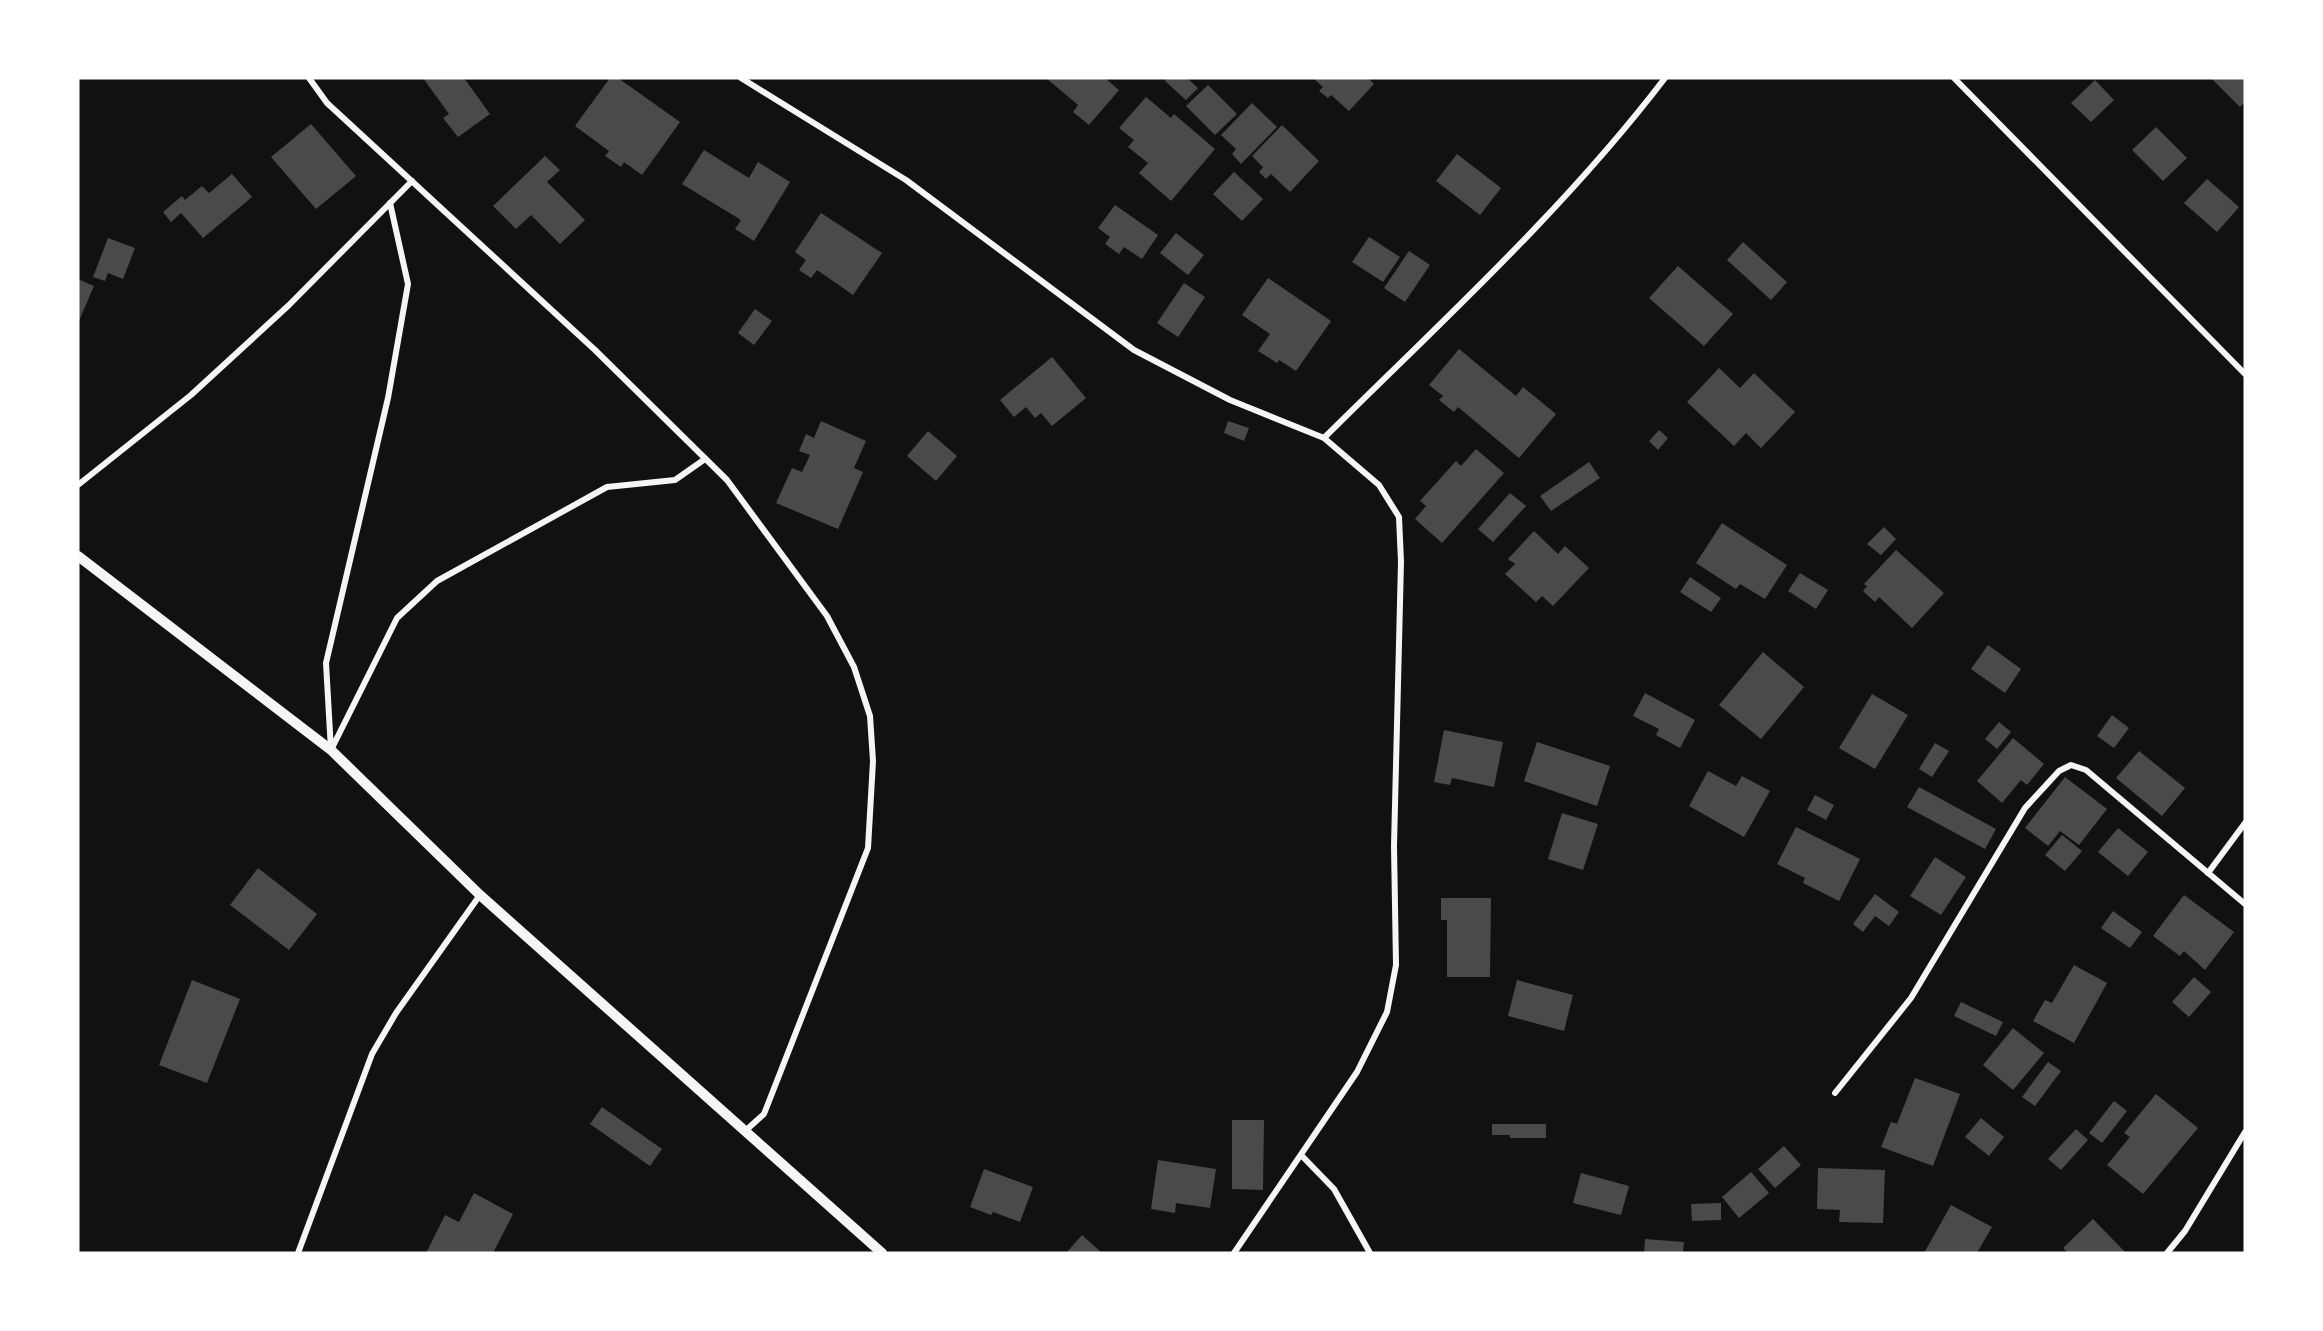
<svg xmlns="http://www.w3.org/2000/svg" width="2323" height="1331" viewBox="0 0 2323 1331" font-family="Overpass,sans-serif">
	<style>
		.building { fill: #4a4a4a }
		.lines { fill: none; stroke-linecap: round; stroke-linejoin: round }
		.minor { stroke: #f5f5f5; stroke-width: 6 }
		.tertiary { stroke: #f5f5f5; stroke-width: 10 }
	</style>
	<rect width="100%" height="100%" fill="#111"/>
	<!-- building -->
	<g class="building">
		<polygon points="423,78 464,78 490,114 458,137 443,118 449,114"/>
		<polygon points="610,78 618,78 680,122 642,175 624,162 621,167 605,156 609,151 575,126"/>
		<polygon points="1046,78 1105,78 1119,90 1089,125 1073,112 1078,105"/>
		<polygon points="1167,78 1187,78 1198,88 1186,100 1165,81"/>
		<polygon points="1313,78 1368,78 1374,84 1349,111 1331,95 1328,98 1319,91 1323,87"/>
		<polygon points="2211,78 2245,78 2245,102 2240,107"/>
		<polygon points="2095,80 2114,100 2091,122 2071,103"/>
		<polygon points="1208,85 1237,114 1215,135 1186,106"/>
		<polygon points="1146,97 1171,118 1174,114 1215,149 1171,201 1139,173 1148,163 1128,147 1134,140 1119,128"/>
		<polygon points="1252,103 1277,127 1241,164 1232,154 1236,149 1221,135"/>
		<polygon points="311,124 356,176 316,209 271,157"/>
		<polygon points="1282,125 1319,161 1290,192 1271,174 1266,179 1259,172 1263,167 1252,156"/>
		<polygon points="2156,127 2187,158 2163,181 2132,150"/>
		<polygon points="704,150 749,178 758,162 790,182 754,241 735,229 741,220 682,184"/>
		<polygon points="1457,154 1501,188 1480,215 1436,181"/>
		<polygon points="545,156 560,170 547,182 585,220 560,244 531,215 516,229 493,206"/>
		<polygon points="1234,172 1263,199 1242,221 1213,194"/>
		<polygon points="232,174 252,197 203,238 181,213 171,222 163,212 182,196 185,200 202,186 209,193"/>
		<polygon points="2207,179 2239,207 2217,232 2184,203"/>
		<polygon points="1115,205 1158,235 1142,259 1124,247 1119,254 1105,244 1110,237 1098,228"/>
		<polygon points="821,213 882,253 853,295 817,270 811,278 799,270 806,260 795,252"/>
		<polygon points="1176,233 1204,255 1188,275 1160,253"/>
		<polygon points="1369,237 1400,257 1383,282 1352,262"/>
		<polygon points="108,238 135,248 123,279 108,273 105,281 93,277"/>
		<polygon points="1743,242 1787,282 1771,300 1727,260"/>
		<polygon points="1409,251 1430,265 1405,302 1384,288"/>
		<polygon points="1678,266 1733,314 1704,346 1649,298"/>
		<polygon points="1268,278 1331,321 1296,371 1279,360 1277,363 1258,351 1270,334 1242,315"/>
		<polygon points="78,279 94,286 78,323"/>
		<polygon points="1184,283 1205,297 1178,337 1157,323"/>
		<polygon points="755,309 772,321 754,345 738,333"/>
		<polygon points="1459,349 1516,396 1523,387 1556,414 1519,458 1458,407 1454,412 1439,400 1443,396 1429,385"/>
		<polygon points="1052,357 1086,398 1052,426 1041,413 1035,418 1026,407 1014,417 1000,400"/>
		<polygon points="1719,368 1740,388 1754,373 1795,412 1761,448 1746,433 1734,446 1687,402"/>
		<polygon points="821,421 866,441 854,468 863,472 838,529 776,503 792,468 802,472 810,455 799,451 806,434 814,438"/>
		<polygon points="1228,421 1249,428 1244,441 1224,433"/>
		<polygon points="1659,430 1668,438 1658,450 1649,441"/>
		<polygon points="928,431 957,456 936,481 907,456"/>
		<polygon points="1476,449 1504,473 1442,543 1415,519 1426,506 1420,501 1456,461 1461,466"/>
		<polygon points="1589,462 1600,478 1551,511 1540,496"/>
		<polygon points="1510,493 1526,506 1493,542 1478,529"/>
		<polygon points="1722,523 1787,565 1765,599 1740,584 1736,589 1696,563"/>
		<polygon points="1884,527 1896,539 1881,555 1867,544"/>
		<polygon points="1534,531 1558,554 1565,546 1589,568 1553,606 1542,596 1536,602 1505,574 1515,564 1508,559"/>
		<polygon points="1896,550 1944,593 1912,628 1879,597 1875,602 1863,591 1867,586 1864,584"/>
		<polygon points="1800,573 1828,590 1816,609 1788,591"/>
		<polygon points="1690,577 1721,598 1711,612 1680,592"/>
		<polygon points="1988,645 2021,669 2005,693 1971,669"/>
		<polygon points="1763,652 1804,687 1761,739 1719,705"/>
		<polygon points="1645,693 1695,720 1680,748 1656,735 1659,729 1633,716"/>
		<polygon points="1872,694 1908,715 1875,769 1839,748"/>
		<polygon points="2112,715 2129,728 2114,748 2097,736"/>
		<polygon points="1999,722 2011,732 1997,749 1985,739"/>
		<polygon points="1444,730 1503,742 1494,787 1452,778 1450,785 1434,782"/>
		<polygon points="2013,738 2044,764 2027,785 2021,780 2002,803 1977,781"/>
		<polygon points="1537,742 1610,766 1597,806 1524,781"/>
		<polygon points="1935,743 1949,751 1932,777 1919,769"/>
		<polygon points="2139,751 2185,788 2162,816 2116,778"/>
		<polygon points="1708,771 1736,786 1742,776 1770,791 1744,837 1689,806"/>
		<polygon points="2065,777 2107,809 2079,845 2060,831 2048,846 2025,828"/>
		<polygon points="1919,787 1996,829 1985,849 1907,807"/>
		<polygon points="1815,795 1834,805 1826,820 1807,810"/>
		<polygon points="1562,813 1598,824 1583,870 1548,859"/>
		<polygon points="1796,827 1860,859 1839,901 1803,883 1805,878 1777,864"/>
		<polygon points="2118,828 2148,852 2128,876 2098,852"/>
		<polygon points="2062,835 2082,851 2065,871 2045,855"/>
		<polygon points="1935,857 1966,877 1941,915 1910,896"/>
		<polygon points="258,868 317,914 289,950 230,905"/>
		<polygon points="1875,894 1899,912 1889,926 1875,916 1863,932 1853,924"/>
		<polygon points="2184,895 2234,932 2205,970 2184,951 2180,956 2153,936"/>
		<polygon points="1441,898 1491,898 1490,977 1447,977 1447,920 1441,920"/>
		<polygon points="2113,911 2142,932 2130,948 2101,928"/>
		<polygon points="2074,965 2107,983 2074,1043 2033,1021 2045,1000 2052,1003"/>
		<polygon points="2194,977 2211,992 2189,1017 2172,1002"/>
		<polygon points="192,980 240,999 207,1083 159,1065"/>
		<polygon points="1517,980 1573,995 1564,1031 1508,1016"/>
		<polygon points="1961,1002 2003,1022 1996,1036 1954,1016"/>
		<polygon points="2013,1028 2044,1053 2013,1090 1983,1065"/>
		<polygon points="2048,1062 2061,1071 2035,1106 2022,1097"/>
		<polygon points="1915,1078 1960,1094 1933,1166 1881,1147 1891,1122 1897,1124"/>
		<polygon points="2156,1094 2198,1128 2143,1194 2107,1165 2130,1137 2124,1133"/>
		<polygon points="2114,1101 2127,1111 2102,1143 2089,1133"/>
		<polygon points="602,1107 662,1149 650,1166 590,1124"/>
		<polygon points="1981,1118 2004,1137 1989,1156 1965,1137"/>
		<polygon points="1232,1120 1264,1120 1263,1190 1232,1189"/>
		<polygon points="1492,1124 1546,1124 1546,1138 1510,1138 1510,1135 1492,1135"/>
		<polygon points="2076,1129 2088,1140 2061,1170 2048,1159"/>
		<polygon points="1784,1146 1801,1165 1775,1188 1758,1169"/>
		<polygon points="1158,1160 1216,1169 1210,1208 1176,1203 1175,1213 1151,1209"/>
		<polygon points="1818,1168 1885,1170 1883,1223 1839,1222 1840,1210 1817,1209"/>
		<polygon points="984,1169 1033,1187 1020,1222 993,1212 991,1215 970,1207"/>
		<polygon points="1751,1172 1769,1193 1739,1218 1722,1197"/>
		<polygon points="1581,1173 1629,1186 1621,1215 1573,1203"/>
		<polygon points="474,1193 513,1214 493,1253 426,1253 445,1215 459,1222"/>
		<polygon points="1721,1203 1721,1220 1692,1221 1691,1204"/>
		<polygon points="1951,1205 1992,1227 1977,1253 1924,1253"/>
		<polygon points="2093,1219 2126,1253 2068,1253 2063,1248"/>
		<polygon points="1082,1235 1102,1253 1066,1253"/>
		<polygon points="1645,1239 1684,1242 1683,1253 1644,1253"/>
	</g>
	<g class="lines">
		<!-- minor -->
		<g class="minor">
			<polyline points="309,78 327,103 595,350 727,480 827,616 854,667 870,716 873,761 868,848 764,1114 744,1132"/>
			<polyline points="741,78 906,180 1134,350 1230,400 1324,438 1379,485 1399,517 1401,562 1394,846 1396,965 1387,1012 1357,1072 1234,1253"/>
			<polyline points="1954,78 2245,374"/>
			<polyline points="390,203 408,284 388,398 326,663 331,750 397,618 437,581 607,487 675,480 705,459"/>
			<path d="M1324,438C1441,322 1565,209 1665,78"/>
			<polyline points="78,485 191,395 289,305 412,181"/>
			<polyline points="2208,873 2245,823"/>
			<polyline points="1835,1093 1911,998 2025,808 2059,771 2071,765 2086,770 2245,904"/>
			<polyline points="1302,1156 1334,1189 1370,1253"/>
			<polyline points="298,1253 372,1054 396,1013 480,895"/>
			<polyline points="2167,1253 2185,1231 2245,1132"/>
		</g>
		<!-- tertiary -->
		<polyline class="tertiary" points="78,556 331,750 480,895 882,1253"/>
	</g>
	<!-- border -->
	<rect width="2323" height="1331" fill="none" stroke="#ffffff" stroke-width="159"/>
</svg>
